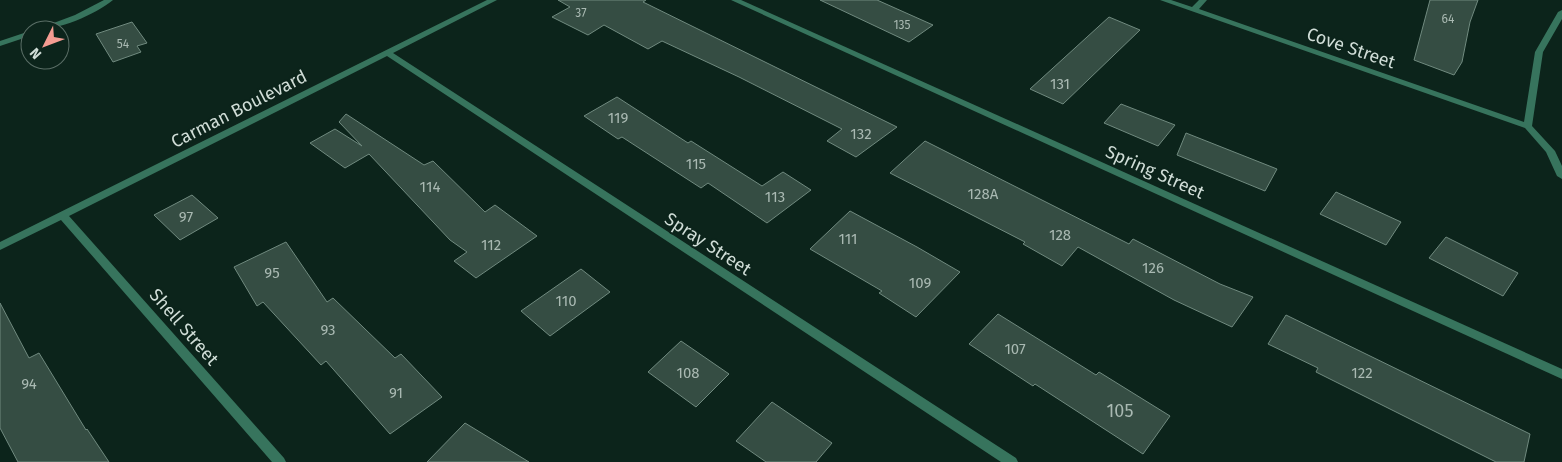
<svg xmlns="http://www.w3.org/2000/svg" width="1562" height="462" viewBox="0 0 1562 462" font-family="'Fira Sans',sans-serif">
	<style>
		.building { fill: #354d43; stroke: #708a7f }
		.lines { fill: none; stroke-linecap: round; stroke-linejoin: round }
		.minor { fill: #37745d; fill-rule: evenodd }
		.labels { text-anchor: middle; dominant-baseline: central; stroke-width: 4; stroke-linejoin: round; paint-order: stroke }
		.far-number-label { font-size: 12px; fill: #a9b9b2 }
		.number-label { font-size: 15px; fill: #a9b9b2 }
		.street-label { font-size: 18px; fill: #d0ddd7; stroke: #0c241b }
		.near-number-label { font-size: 18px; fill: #a9b9b2 }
	</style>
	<rect width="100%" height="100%" fill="#0c241b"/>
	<!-- building -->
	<g class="building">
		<polygon points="558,0 646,0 643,2 897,127 856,157 827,141 842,129 739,77 662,41 648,49 604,25 588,35 552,17 570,7"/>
		<polygon points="820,0 877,0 933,25 909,42"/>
		<polygon points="1430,0 1478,0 1470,22 1462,62 1454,75 1414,60"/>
		<polygon points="1109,17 1140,30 1063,104 1030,89"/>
		<polygon points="132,22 147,43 137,46 141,52 113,62 96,34"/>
		<polygon points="617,97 688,143 691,141 762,186 783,172 811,190 767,223 708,183 701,188 622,137 618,139 584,116"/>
		<polygon points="1121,104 1175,125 1158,146 1104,123"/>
		<polygon points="346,114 424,165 433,161 485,212 495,205 537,236 476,278 454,261 467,252 450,240 369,154 345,168 310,143 335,129 362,146 339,122"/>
		<polygon points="1186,133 1277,169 1265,191 1177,155"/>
		<polygon points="925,141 1129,244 1133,239 1220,284 1253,297 1232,327 1174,300 1078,247 1062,266 1023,244 1025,242 890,173"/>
		<polygon points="1336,192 1401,222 1386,245 1320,214"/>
		<polygon points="192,195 218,218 180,240 154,215"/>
		<polygon points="850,211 917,247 960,272 916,317 879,293 882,291 810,249"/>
		<polygon points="1446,237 1518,273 1503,296 1429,258"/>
		<polygon points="286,242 327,302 333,298 395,358 401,354 442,397 390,434 326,361 321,365 263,302 257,306 234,267"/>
		<polygon points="581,269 610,292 550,336 521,311"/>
		<polygon points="0,303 29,358 39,353 86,430 87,429 109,462 18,462 0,428"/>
		<polygon points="998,314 1096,375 1099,372 1170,416 1143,454 1035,384 1033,386 969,344"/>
		<polygon points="1286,315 1530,434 1524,462 1496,462 1316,372 1318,368 1268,344"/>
		<polygon points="681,341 729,374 696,407 648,372"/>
		<polygon points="772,402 832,443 816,462 766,462 736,441"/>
		<polygon points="465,423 529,462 427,462"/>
	</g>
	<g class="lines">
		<!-- minor -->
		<g class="minor">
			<path d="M104,0H113C95,15 58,30 35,30L75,15Z"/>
			<polygon points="487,0 497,0 393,53 1016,458 1018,462 1001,462 387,56 69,216 284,458 286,462 272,462 61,220 0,250 0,242"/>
			<polygon points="731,0 741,0 1562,369 1562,379"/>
			<polygon points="1160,0 1171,0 1192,7 1199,0 1207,0 1199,9 1524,122 1535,52 1558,12 1562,10 1562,19 1543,52 1532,126 1555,151 1562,166 1562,179 1557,176 1546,152 1525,128"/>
			<polygon points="30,31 30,36 0,46 0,41"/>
		</g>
	</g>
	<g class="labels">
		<!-- far-number labels -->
		<g class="far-number-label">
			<text x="581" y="13">37</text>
			<text x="1448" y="19">64</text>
			<text x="902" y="25">135</text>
			<text x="123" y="44">54</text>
		</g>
		<!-- number labels -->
		<g class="number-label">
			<text x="1060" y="84">131</text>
			<text x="618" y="118">119</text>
			<text x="861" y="134">132</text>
			<text x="696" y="164">115</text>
			<text x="430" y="187">114</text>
			<text x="983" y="194">128A</text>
			<text x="775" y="197">113</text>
			<text x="186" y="217">97</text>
			<text x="1060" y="235">128</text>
			<text x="848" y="239">111</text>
			<text x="491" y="245">112</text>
			<text x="1153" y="268">126</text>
			<text x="272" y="273">95</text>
			<text x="920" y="283">109</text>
			<text x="566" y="301">110</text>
			<text x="328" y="330">93</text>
			<text x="1015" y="349">107</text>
			<text x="688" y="373">108</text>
			<text x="1362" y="373">122</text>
			<text x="29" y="384">94</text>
			<text x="396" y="393">91</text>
		</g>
		<!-- street labels -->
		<g class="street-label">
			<text transform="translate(1351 48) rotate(19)">Cove Street</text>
			<text transform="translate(239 109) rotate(-27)">Carman Boulevard</text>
			<text transform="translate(1155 172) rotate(24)">Spring Street</text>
			<text transform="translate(708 244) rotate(33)">Spray Street</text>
			<text transform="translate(184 327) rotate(49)">Shell Street</text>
		</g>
		<!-- near-number labels -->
		<g class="near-number-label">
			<text x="1120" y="411">105</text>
		</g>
	</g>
	<!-- north arrow -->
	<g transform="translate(45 45) rotate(228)"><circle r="24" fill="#0c241b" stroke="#5a6e66"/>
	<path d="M0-4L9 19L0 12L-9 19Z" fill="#f59c92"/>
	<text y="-8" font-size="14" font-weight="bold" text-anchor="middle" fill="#d0ddd7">N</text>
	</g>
</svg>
